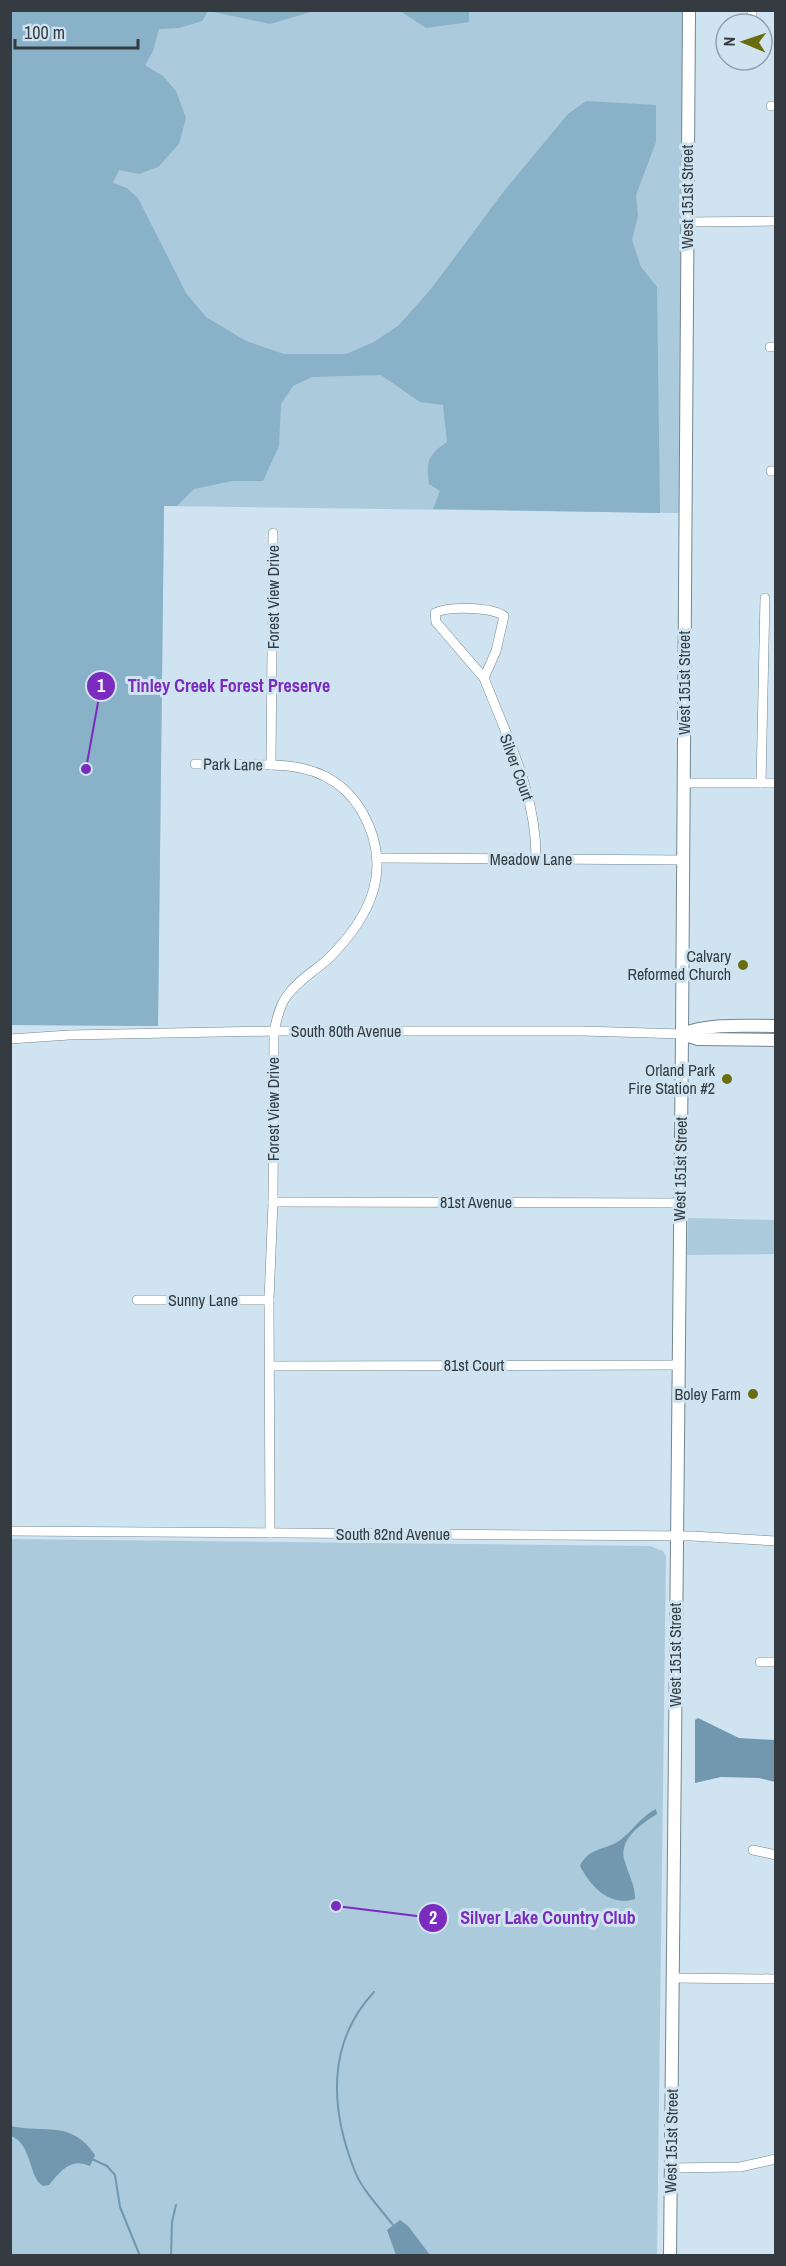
<svg xmlns="http://www.w3.org/2000/svg" width="786" height="2266" viewBox="0 0 786 2266" font-family="'Archivo Narrow',sans-serif">
	<style>
		.green { fill: #abcadc }
		.forest { fill: #89b1c8 }
		.water { fill: #7198af }
		.lines { fill: none; stroke-linecap: round; stroke-linejoin: round }
		.stream { stroke: #7198af; stroke-width: 2 }
		.minor-casing { stroke: #738691; stroke-width: 10 }
		.tertiary-casing { stroke: #738691; stroke-width: 14 }
		.minor { stroke: #fff; stroke-width: 9 }
		.tertiary { stroke: #fff; stroke-width: 12 }
		.poi-dot { fill: #6a6c0d; stroke: #cfe4f0; stroke-width: 2 }
		.labels { text-anchor: middle; dominant-baseline: central; stroke-width: 6; stroke-linejoin: round; paint-order: stroke }
		.street-label { font-size: 16px; fill: #343c41; stroke: #cfe4f0 }
		.poi-label { font-size: 16px; fill: #343c41; stroke: #cfe4f0; text-anchor: end }
		.leader { fill: none; stroke: #7b2cbf; stroke-width: 2 }
		.callout-dot { fill: #7b2cbf; stroke: #cfe4f0; stroke-width: 2 }
		.mark-label { font-size: 18px; text-anchor: middle; font-weight: bold; fill: #fff }
		.callout-label { font-size: 18px; text-anchor: middle; font-weight: bold; fill: #7b2cbf; stroke: #cfe4f0; stroke-width: 6; stroke-linejoin: round; paint-order: stroke }
	</style>
	<rect width="100%" height="100%" fill="#cfe4f0"/>
	<!-- green -->
	<g class="green">
		<polygon points="11,11 683,11 679,513 164,506 158,1026 11,1025"/>
		<polygon points="688,1218 775,1220 775,1254 687,1255"/>
		<polygon points="11,1539 650,1546 663,1551 666,1556 657,2255 11,2256"/>
	</g>
	<!-- forest -->
	<g class="forest">
		<path d="M11,10L208,11L202,21L179,28L159,29L153,51L145,65L163,76L176,91L186,118L179,144L158,167L139,174L119,170L113,183L127,188L138,198L186,293L206,317L246,341L284,354H346L374,342L399,325L431,289L504,191L568,114L586,101L656,105V142L636,195L638,216L632,240L641,267L657,287L660,513L433,509L440,491L429,484C426,461 428,455 447,442L443,405L420,402L381,375L312,377L293,386L281,404L279,446L263,481H232L194,489L177,506H164L158,1026L11,1025Z"/>
		<polygon points="209,11 314,11 270,24"/>
		<polygon points="400,11 469,11 469,22 426,28"/>
	</g>
	<!-- water -->
	<g class="water">
		<polygon points="698,1718 739,1738 775,1740 775,1782 759,1778 721,1777 695,1783 695,1720"/>
		<path d="M656,1809L657,1814C641,1824 617,1840 625,1862C629,1876 635,1885 635,1899C610,1907 591,1887 580,1866C588,1848 605,1850 619,1841C633,1831 640,1817 656,1809Z"/>
		<path d="M11,2126C44,2134 71,2119 95,2155L90,2166C70,2157 61,2171 49,2185L43,2186C28,2177 33,2145 11,2136Z"/>
		<polygon points="400,2220 408,2226 430,2255 396,2255 387,2230"/>
	</g>
	<g class="lines">
		<!-- stream -->
		<g class="stream">
			<path d="M374,1992C327,2042 330,2108 354,2169C361,2189 380,2208 393,2225"/>
			<polyline points="92,2159 107,2166 115,2175 120,2207 140,2256"/>
			<polyline points="171,2256 172,2222 176,2205"/>
		</g>
		<defs>
			<g id="minor">
				<polyline points="752,21 752,10"/>
				<polyline points="771,106 776,106"/>
				<polyline points="687,222 776,221"/>
				<polyline points="770,347 776,347"/>
				<polyline points="771,471 776,471"/>
				<path d="M484,678L436,622L435,613C448,606 492,607 504,616L496,651L484,678C507,737 537,795 536,860"/>
				<polyline points="195,764 271,765"/>
				<polyline points="684,783 776,783"/>
				<polyline points="761,783 765,598"/>
				<polyline points="379,858 683,860"/>
				<polyline points="10,1039 69,1035 274,1031 583,1031 682,1034"/>
				<polyline points="273,1202 680,1203"/>
				<polyline points="137,1300 269,1300"/>
				<polyline points="270,1366 678,1365"/>
				<polyline points="10,1531 692,1536 776,1541"/>
				<path d="M270,1533L269,1300L273,1202L274,1031C277,1019 279,1007 286,997C297,981 313,972 327,960C371,917 395,868 361,810C341,777 308,765 271,765L273,533"/>
				<polyline points="760,1662 776,1662"/>
				<polyline points="753,1850 776,1855"/>
				<polyline points="673,1978 776,1979"/>
				<polyline points="671,2168 740,2167 776,2159"/>
			</g>
			<g id="tertiary">
				<path d="M682,1034C712,1023 744,1026 776,1026"/>
				<polyline points="682,1034 698,1039 776,1040"/>
				<polyline points="670,2256 682,1034 689,10"/>
			</g>
		</defs>
		<!-- minor casing -->
		<use href="#minor" class="minor-casing"/>
		<!-- tertiary casing -->
		<use href="#tertiary" class="tertiary-casing"/>
		<!-- minor -->
		<use href="#minor" class="minor"/>
		<!-- tertiary -->
		<use href="#tertiary" class="tertiary"/>
	</g>
	<!-- markers -->
	<g class="poi-dot">
		<circle cx="743" cy="965" r="6"/>
		<circle cx="727" cy="1079" r="6"/>
		<circle cx="753" cy="1394" r="6"/>
	</g>
	<g class="labels">
		<!-- street labels -->
		<g class="street-label">
			<text transform="translate(687 197) rotate(-90)">West 151st Street</text>
			<text transform="translate(273 597) rotate(-90)">Forest View Drive</text>
			<text transform="translate(684 683) rotate(-90)">West 151st Street</text>
			<text transform="translate(233 764) rotate(1)">Park Lane</text>
			<text transform="translate(517 767) rotate(70)">Silver Court</text>
			<text x="531" y="859">Meadow Lane</text>
			<text x="346" y="1031">South 80th Avenue</text>
			<text transform="translate(273 1109) rotate(-90)">Forest View Drive</text>
			<text transform="translate(680 1169) rotate(-89)">West 151st Street</text>
			<text x="476" y="1202">81st Avenue</text>
			<text x="203" y="1300">Sunny Lane</text>
			<text x="474" y="1365">81st Court</text>
			<text x="393" y="1534">South 82nd Avenue</text>
			<text transform="translate(675 1655) rotate(-90)">West 151st Street</text>
			<text transform="translate(671 2141) rotate(-89)">West 151st Street</text>
		</g>
		<!-- poi labels -->
		<g class="poi-label">
			<text x="731" y="956">Calvary<tspan x="731" dy="18">Reformed Church</tspan></text>
			<text x="715" y="1070">Orland Park<tspan x="715" dy="18">Fire Station #2</tspan></text>
			<text x="741" y="1394">Boley Farm</text>
		</g>
	</g>
	<!-- callouts -->
	<path class="leader" d="M86 769L101 686M336 1906L433 1918"/>
	<g class="callout-dot">
		<circle cx="86" cy="769" r="6"/>
		<circle cx="336" cy="1906" r="6"/>
		<circle cx="101" cy="686" r="15"/>
		<circle cx="433" cy="1918" r="15"/>
	</g>
	<g class="mark-label">
		<text x="101" y="692">1</text>
		<text x="433" y="1924">2</text>
	</g>
	<g class="callout-label">
		<text x="229" y="692">Tinley Creek Forest Preserve</text>
		<text x="548" y="1924">Silver Lake Country Club</text>
	</g>
	<!-- border -->
	<rect width="786" height="2266" fill="none" stroke="#343c41" stroke-width="24"/>
	<!-- north arrow -->
	<g transform="translate(744 42) rotate(272)"><circle r="28" fill="#cfe4f0" stroke="#91a1aa" stroke-width="1.5"/>
	<path d="M0-4.5L10 22L0 15L-10 22Z" fill="#6a6c0d"/>
	<text y="-9" font-size="16" font-weight="bold" text-anchor="middle" fill="#343c41">N</text>
	</g>
	<!-- scale -->
	<path d="M15 39v9h123v-9" fill="none" stroke="#343c41" stroke-width="3"/>
	<text x="24" y="39" font-size="18" fill="#343c41" stroke="#cfe4f0" stroke-width="4.5" paint-order="stroke">100 m</text>
</svg>
